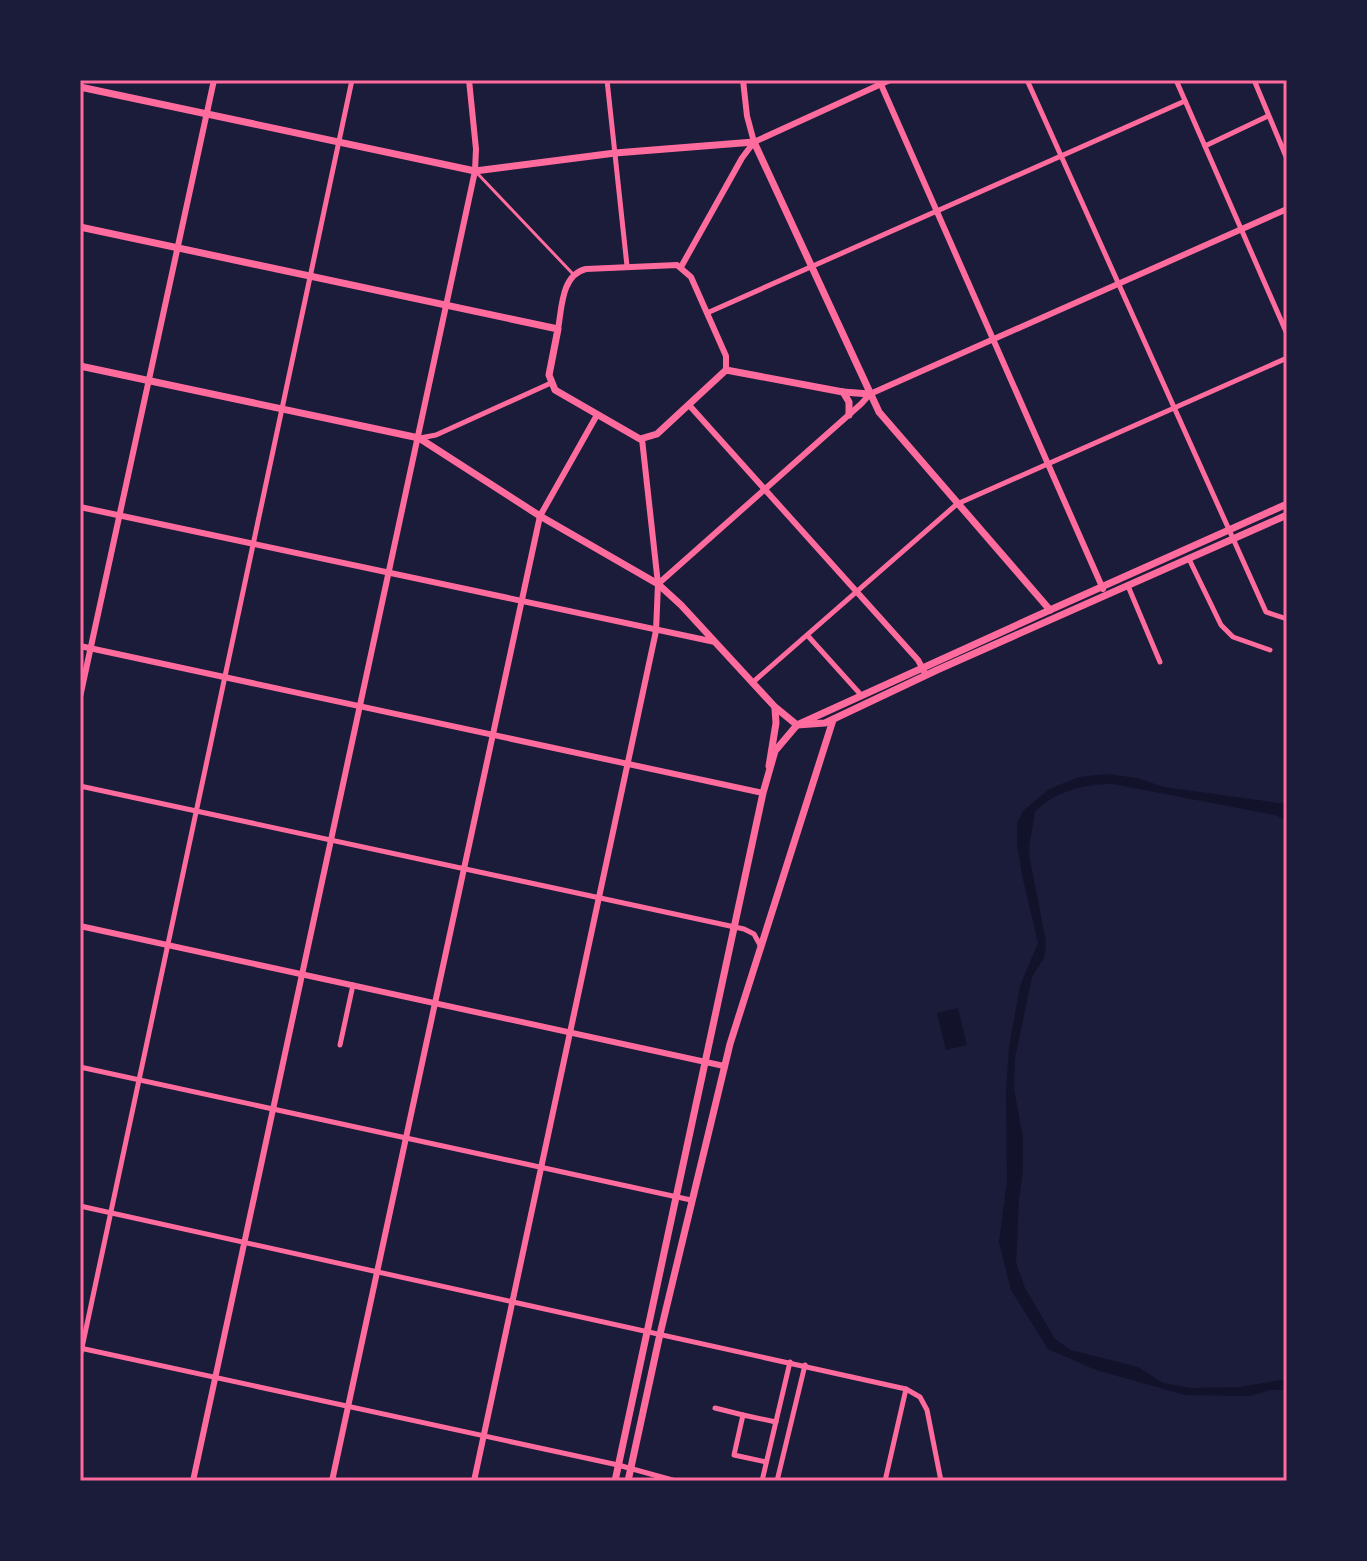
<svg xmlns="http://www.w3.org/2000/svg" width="1367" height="1561" viewBox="0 0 1367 1561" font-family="Barlow,sans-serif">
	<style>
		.water { fill: #12122b }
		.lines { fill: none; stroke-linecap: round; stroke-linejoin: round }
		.pedestrian { stroke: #ff6b9d; stroke-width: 3 }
		.minor { stroke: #ff6b9d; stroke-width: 5 }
		.tertiary { stroke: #ff6b9d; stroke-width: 6 }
		.secondary { stroke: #ff6b9d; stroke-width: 7 }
		.primary { stroke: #ff6b9d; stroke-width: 7 }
		.neatline { fill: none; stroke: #ff6b9d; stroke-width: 3 }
	</style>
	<rect width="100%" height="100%" fill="#1b1b3a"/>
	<!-- water -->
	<g class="water">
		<path d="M1106,774L1137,778L1164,787L1286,804L1287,821L1275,815L1113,784C1086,784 1054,791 1035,812L1029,847L1030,860L1046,941L1045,956L1032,977L1015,1058L1014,1089L1023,1138V1169L1019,1199L1016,1263L1025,1288L1055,1339L1071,1350L1138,1367L1163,1383L1192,1388L1240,1387L1287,1379V1390H1270L1250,1396L1185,1395L1096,1370L1048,1349L1011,1290L999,1242L1007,1181L1006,1092L1009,1047L1020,986L1038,943L1022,875L1017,844V823L1023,811L1049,789L1079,777Z"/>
		<polygon points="958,1008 967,1045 946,1050 937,1013"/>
	</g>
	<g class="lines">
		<!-- pedestrian -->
		<polyline class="pedestrian" points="477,173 573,274"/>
		<!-- minor -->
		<g class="minor">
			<polyline points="607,80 627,266"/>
			<polyline points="1027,80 1266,612 1287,619"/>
			<polyline points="1176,80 1287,334"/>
			<polyline points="1254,80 1287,159"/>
			<polyline points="1205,146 1268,116"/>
			<polyline points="707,313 1185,101"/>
			<polyline points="420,438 436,435 551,383"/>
			<polyline points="1189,559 1221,625 1233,637 1270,650"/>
			<polyline points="1128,586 1160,662"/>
			<polyline points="808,636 862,696"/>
			<polyline points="752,683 957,504 1287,358"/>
			<polyline points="80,786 744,929 754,934 760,945"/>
			<polyline points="340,1045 353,985"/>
			<polyline points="80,1067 691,1200"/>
			<polyline points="80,1206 906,1389 920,1397 927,1410 941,1481"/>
			<polyline points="80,1348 618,1465 676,1481"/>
			<polyline points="80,1357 352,80"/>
			<polyline points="715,1408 743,1415"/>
			<polyline points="766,1462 734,1455 743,1415 776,1422"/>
			<polyline points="762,1481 790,1362"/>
			<polyline points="777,1481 805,1365"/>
			<polyline points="885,1481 906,1389"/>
		</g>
		<!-- tertiary -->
		<g class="tertiary">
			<polyline points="743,80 747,116 754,142"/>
			<polyline points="879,80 1103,589"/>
			<polyline points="681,267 742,158 754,142 890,80"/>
			<path d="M558,329C562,308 561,275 586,269L677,265L691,277L726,356V370"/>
			<polyline points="689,405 918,660 926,675"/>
			<polyline points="80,507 715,642"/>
			<polyline points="658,584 861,404 870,394 1287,209"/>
			<polyline points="80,646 763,793"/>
			<polyline points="80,697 214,80"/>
			<polyline points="80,926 724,1066"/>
			<polyline points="193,1481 475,171 476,149 469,80"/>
			<polyline points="332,1481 540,516 597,415"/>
			<polyline points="474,1481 656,631 658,584 642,439"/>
		</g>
		<!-- secondary -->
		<g class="secondary">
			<polyline points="80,227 558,329 549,375 555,390 640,439 657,434 726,370 843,392 870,394"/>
			<polyline points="843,392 849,402 849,415"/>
			<polyline points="615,1481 763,793 775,751 797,725 1050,610"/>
			<polyline points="628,1481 660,1334 730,1044 833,720"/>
		</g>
		<!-- primary -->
		<g class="primary">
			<polyline points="80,87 475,171 615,153 754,142 879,412 1050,610"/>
			<polyline points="80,366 419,438 540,516 658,584 681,605 775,707 797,725 825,723 937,670 1287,515"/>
			<polyline points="1050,610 1287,504"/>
			<polyline points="769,766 776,723 775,709"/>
		</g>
	</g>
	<!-- border -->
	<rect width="1367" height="1561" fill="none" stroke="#1b1b3a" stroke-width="164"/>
	<rect x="82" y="82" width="1203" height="1397" class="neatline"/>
</svg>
